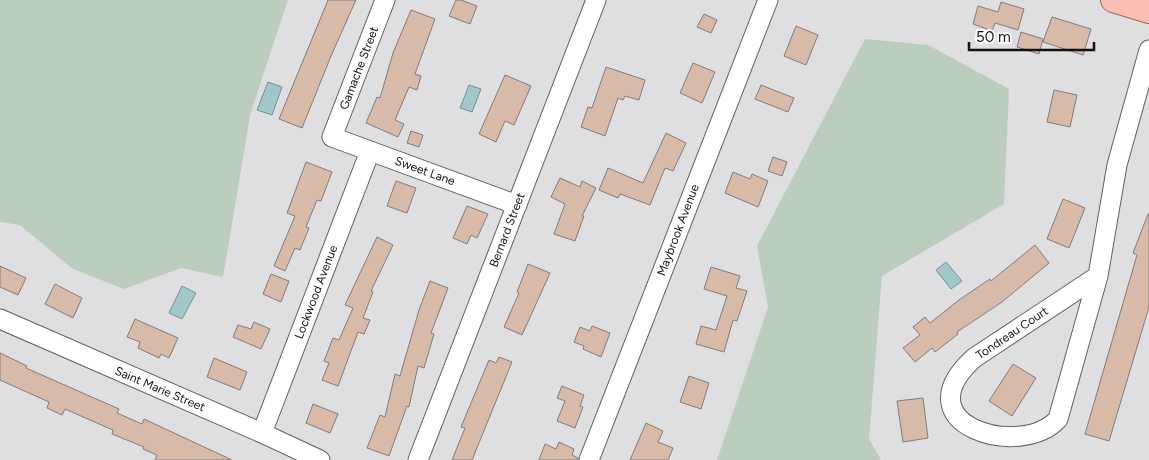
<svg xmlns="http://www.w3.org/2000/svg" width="1149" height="460" viewBox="0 0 1149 460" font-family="Figtree,sans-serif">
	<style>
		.green { fill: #bbcdbc }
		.water { fill: #a1c7cb; stroke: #769194 }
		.building { fill: #d8baa9; stroke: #807d7b }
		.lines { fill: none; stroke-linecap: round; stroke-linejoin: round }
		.minor-casing { stroke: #616062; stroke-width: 21 }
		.major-casing { stroke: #a6655b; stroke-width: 26 }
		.minor { stroke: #fff; stroke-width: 19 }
		.major { stroke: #fabeb4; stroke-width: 24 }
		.labels { text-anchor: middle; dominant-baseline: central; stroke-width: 4.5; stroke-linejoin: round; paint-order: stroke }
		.street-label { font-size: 12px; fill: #121213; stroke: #fff }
	</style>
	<rect width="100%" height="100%" fill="#dfdee1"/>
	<!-- green -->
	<g class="green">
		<polygon points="0,0 288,0 250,115 223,277 181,268 124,289 73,269 20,225 0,222"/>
		<polygon points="865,39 928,45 1009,89 1004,204 882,276 869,439 881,460 717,460 768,307 757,246"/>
	</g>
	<!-- water -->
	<g class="water">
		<polygon points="268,82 282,87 272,115 257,110"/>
		<polygon points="469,85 481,89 472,112 460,108"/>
		<polygon points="946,262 962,281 951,289 936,270"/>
		<polygon points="182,286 196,293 182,319 169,313"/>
	</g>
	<!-- building -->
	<g class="building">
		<polygon points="328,0 356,0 331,56 302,128 279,119"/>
		<polygon points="456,0 461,0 477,6 470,24 449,16"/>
		<polygon points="1001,2 1024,9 1018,30 995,23 992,31 973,24 978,6 998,12"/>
		<polygon points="411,10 435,19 415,74 421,76 417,90 409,87 395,120 404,124 398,137 366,123 377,97 380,98 393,53"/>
		<polygon points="704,14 717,20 711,33 697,27"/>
		<polygon points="1052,17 1091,29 1083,55 1043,42"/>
		<polygon points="796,26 818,35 806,65 784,56"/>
		<polygon points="1021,32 1043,39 1039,54 1017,47"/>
		<polygon points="693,63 715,72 702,103 680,93"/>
		<polygon points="606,67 645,80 639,100 625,96 623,100 618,98 605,136 581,127 588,107 592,108"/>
		<polygon points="505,75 531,86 514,125 505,121 496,142 479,134"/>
		<polygon points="761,85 794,98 788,112 755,99"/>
		<polygon points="1054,90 1077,95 1070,127 1047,122"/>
		<polygon points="411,131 423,135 419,147 407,143"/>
		<polygon points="666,133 686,143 673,171 665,168 650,205 620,194 618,198 599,190 608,168 643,183"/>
		<polygon points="773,157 787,162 782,176 768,171"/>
		<polygon points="306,162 332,172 321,201 317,200 306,227 309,228 300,250 295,248 285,271 274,266 295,216 287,213"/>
		<polygon points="733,172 750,179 752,174 768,181 758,207 725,193"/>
		<polygon points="560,178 580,187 582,181 596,188 582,216 584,216 575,241 554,234 565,204 551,197"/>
		<polygon points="396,181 416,188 407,213 387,206"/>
		<polygon points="1063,199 1085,208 1069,248 1047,239"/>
		<polygon points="467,206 488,214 477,238 471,235 467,244 453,238"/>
		<polygon points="1148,214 1149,214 1149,307 1109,441 1085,434 1137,255 1133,253"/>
		<polygon points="377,237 393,245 371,291 373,292 363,318 370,320 364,334 358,332 338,386 322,380 329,363 324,361 333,338 339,340 353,308 345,305"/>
		<polygon points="1035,245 1049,263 1002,302 957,332 958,334 935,352 932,348 915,362 903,348 920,335 913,327 925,317 930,323 959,300 990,279 991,281"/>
		<polygon points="528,264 550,273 522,335 504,327 519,293 517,292"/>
		<polygon points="0,266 26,278 18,295 0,287"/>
		<polygon points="711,267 740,276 736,288 747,291 737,321 733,320 724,352 696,344 701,326 716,330 727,296 704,289"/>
		<polygon points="271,274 289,281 281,302 263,294"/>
		<polygon points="430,281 448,288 431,333 434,334 424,368 418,366 409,407 407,406 389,456 367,448 380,415 385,417 395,374 400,376 419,310"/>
		<polygon points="55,284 82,298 73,318 45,304"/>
		<polygon points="135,319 178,338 169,358 161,354 159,358 138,348 140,342 127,337"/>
		<polygon points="254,322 270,329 261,349 233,337 238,325 251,329"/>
		<polygon points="592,326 610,333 601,357 583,349 584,346 574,342 580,327 590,331"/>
		<polygon points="0,353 27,366 26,368 119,409 117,413 142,424 144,419 232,460 155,460 157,455 143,449 144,447 112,434 113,430 65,409 62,415 47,408 49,402 0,380"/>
		<polygon points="499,357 512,362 472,460 452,460 465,428 461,427 489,360 496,363"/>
		<polygon points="214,358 247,372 240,390 207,377"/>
		<polygon points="1013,364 1036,378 1012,416 989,401"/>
		<polygon points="689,376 709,383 701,409 680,402"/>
		<polygon points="562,386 584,395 580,406 583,407 575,428 557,421 565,401 557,398"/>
		<polygon points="923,398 928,438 903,442 897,401"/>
		<polygon points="313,404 338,414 330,433 306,423"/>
		<polygon points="646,423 663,431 658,442 673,448 668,460 630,460"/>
		<polygon points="559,442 574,449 572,455 578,458 578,460 539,460 545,444 556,449"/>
	</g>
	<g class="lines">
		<defs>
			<g id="minor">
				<polyline points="385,0 332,137 517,205"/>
				<path d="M1098,276L974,358C900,425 1021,460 1058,419L1098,276L1117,165L1149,50"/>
				<polyline points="0,319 262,433 320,460"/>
				<polyline points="262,433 370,151"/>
				<polyline points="418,460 596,0"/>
				<polyline points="589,460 768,0"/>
			</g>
			<polyline id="major" points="1113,0 1149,11"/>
		</defs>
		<!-- minor casing -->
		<use href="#minor" class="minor-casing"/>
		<!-- major casing -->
		<use href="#major" class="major-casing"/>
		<!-- minor -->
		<use href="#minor" class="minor"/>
		<!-- major -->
		<use href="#major" class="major"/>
	</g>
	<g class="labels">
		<!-- street labels -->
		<g class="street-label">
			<text transform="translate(359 68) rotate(-69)">Gamache Street</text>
			<text transform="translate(425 171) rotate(20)">Sweet Lane</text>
			<text transform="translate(507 230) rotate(-69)">Bernard Street</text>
			<text transform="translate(678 230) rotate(-69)">Maybrook Avenue</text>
			<text transform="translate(316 292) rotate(-69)">Lockwood Avenue</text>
			<text transform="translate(1012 333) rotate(-34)">Tondreau Court</text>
			<text transform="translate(160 389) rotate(23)">Saint Marie Street</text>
		</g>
	</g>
	<!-- scale -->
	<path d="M969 42v8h125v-8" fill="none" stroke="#121213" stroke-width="2.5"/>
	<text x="976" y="42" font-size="15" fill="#121213" stroke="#ffffff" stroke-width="4" paint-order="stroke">50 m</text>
</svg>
